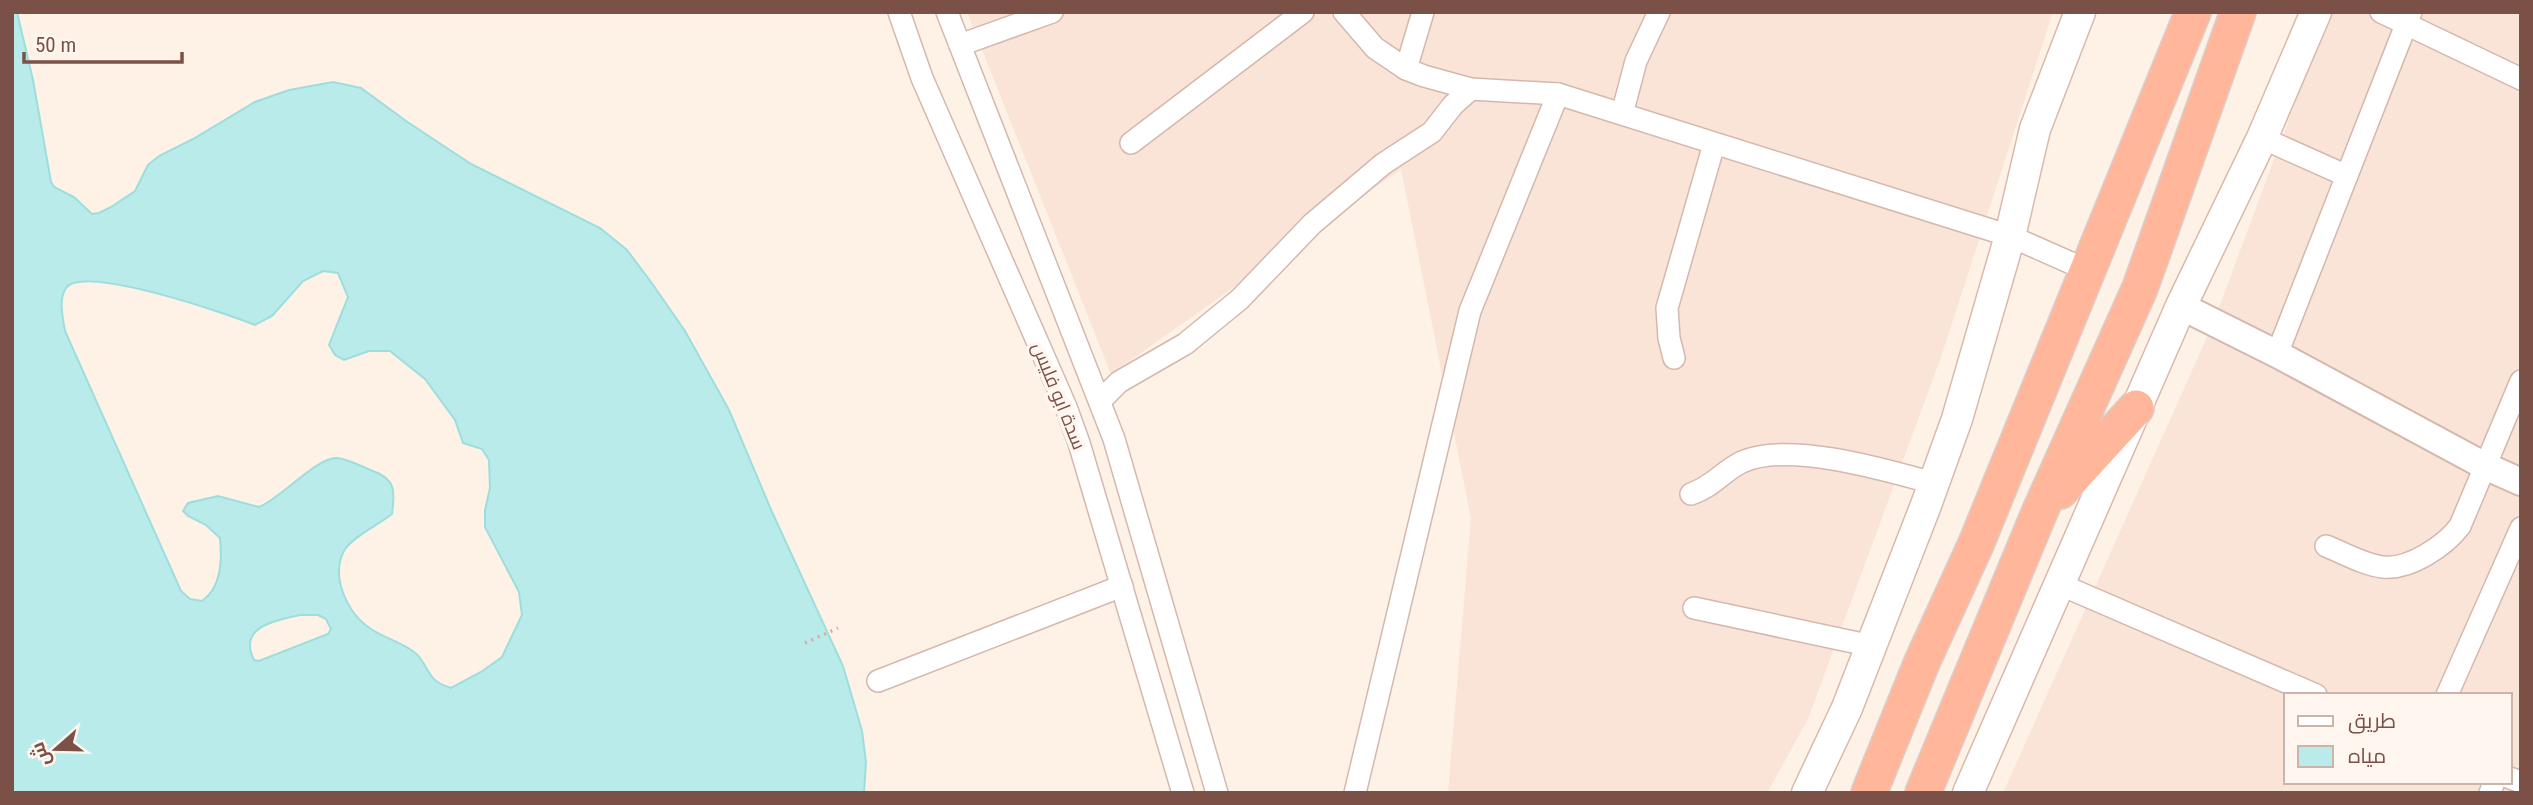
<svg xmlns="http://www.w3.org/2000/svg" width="2533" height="805" viewBox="0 0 2533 805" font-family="'Roboto Condensed',Cairo,sans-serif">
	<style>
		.residential { fill: #f9e4d7; fill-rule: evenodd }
		.water { fill: #b8ebea; stroke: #9ddedd; stroke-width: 2; fill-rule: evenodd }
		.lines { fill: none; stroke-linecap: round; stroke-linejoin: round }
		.minor-casing { stroke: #d5b8ad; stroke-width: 24 }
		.tertiary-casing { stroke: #d5b8ad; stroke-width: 30 }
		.secondary-casing { stroke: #dab9ac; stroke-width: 33 }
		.trunk-casing { stroke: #dacecb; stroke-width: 38 }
		.path { stroke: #ddab9d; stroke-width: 3.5; stroke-dasharray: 2 5; stroke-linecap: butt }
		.minor { stroke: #fff; stroke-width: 21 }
		.tertiary { stroke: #fff; stroke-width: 26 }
		.secondary { stroke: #fff; stroke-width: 30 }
		.trunk { stroke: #ffb69a; stroke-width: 35 }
		.labels { text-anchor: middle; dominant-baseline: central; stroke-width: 7; stroke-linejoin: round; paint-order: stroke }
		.street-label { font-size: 19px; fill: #7b5147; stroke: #fff6ef }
	</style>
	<rect width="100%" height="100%" fill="#fef1e6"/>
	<!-- residential -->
	<g class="residential">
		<polygon points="967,12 2053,12 1941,357 1808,719 1767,793 1448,793 1471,518 1401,169 1111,374"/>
		<path d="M2329,12H2521V793H2003L2212,326ZM2286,695H2510V782H2286Z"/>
	</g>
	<!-- water -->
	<path class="water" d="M12,12H17L33,80L51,182L54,187L74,197L92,214L99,213L111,207L135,191L148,165L159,156L193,139L255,102L289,90L333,82L361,88L406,121L471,164L600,228L627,250L651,282L685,331L729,410L772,512L843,666L862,731L866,762L864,793H12ZM323,271L338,273L348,297L329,345L335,355L344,360L369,351H390L425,379L455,420L463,443L482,449L489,460L490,488L485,510V527L519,592L522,615L502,657L481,672L451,688C445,686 437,683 433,678C426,670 423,658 414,652C401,642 384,638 371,629C348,614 329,576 345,549C354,536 378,525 392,514C395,492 396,479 373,471C362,467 349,459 337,458C317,457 280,499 259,507L218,496L188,503L183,511L188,516L206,525L220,538C222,560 222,587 202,601L190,599L181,591L65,331C63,318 58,300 66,288C83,264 228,314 255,325L272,316L303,281ZM300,615H318L326,619L331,629L328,634L259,661L254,660C237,626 277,620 300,615Z"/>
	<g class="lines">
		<defs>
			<g id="minor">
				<polyline points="899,12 922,78 1066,407 1079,443 1183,793"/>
				<polyline points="947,12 1114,439 1217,793"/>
				<polyline points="1344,12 1375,48 1406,69 1424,76 1471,89 1558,94 2010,236 2089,271"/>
				<polyline points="2381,12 2521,79"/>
				<polyline points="960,45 1052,12"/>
				<polyline points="1406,69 1423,12"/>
				<polyline points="1622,114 1636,61 1659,12"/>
				<polyline points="2262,138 2347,176"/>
				<polyline points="1131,143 1303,12"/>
				<polyline points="2277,354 2411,12"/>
				<polyline points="1674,358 1669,338 1667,308 1714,144"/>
				<polyline points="1100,401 1119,382 1185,344 1240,299 1312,224 1383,164 1432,132 1453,105 1471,89"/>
				<path d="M1691,494C1714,486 1723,471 1742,462C1788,441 1886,470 1933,483"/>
				<path d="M2326,546C2344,553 2364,565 2383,567C2409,570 2445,546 2460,526L2521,381"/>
				<polyline points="2059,584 2316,695"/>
				<polyline points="1694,608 1872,646"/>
				<polyline points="878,681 1122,586"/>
				<polyline points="2447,695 2521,528"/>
				<polyline points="2510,778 2521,782"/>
				<polyline points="1355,793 1470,311 1558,94"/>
				<polyline points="2490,793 2494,782"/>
			</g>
			<polyline id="tertiary" points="2181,306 2277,354 2485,466 2521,482"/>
			<g id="secondary">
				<polyline points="1807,793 1847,708 1926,505 1957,419 2010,236 2035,129 2080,12"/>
				<polyline points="1968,793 2181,306 2262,138 2316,12"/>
			</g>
			<g id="trunk">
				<polyline points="2060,491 2136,408"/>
				<polyline points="1869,793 1922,662 1976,544 2193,12"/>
				<polyline points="1923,793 2040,511 2140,288 2238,12"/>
			</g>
		</defs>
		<!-- minor casing -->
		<use href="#minor" class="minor-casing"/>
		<!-- tertiary casing -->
		<use href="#tertiary" class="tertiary-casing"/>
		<!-- secondary casing -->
		<use href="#secondary" class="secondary-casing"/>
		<!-- trunk casing -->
		<use href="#trunk" class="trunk-casing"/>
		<!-- path -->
		<polyline class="path" points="805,643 838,628"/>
		<!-- minor -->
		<use href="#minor" class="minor"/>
		<!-- tertiary -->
		<use href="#tertiary" class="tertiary"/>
		<!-- secondary -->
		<use href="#secondary" class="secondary"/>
		<!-- trunk -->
		<use href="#trunk" class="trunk"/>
	</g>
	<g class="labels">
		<!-- street labels -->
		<g class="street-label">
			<text transform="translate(1059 396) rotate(68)">سدة ابو فليس</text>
		</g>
	</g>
	<!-- border -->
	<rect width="2533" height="805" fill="none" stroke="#7b5147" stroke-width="28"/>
	<!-- legend -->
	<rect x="2284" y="693" width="228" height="91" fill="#fff6ef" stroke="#cab4ac" stroke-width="2"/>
	<rect x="2298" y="716" width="35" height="10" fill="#ffffff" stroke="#cab4ac" stroke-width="2"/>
	<text x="2348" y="728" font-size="21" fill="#7b5147">طريق</text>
	<rect x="2298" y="746" width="35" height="21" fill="#b8ebea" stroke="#cab4ac" stroke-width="2"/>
	<text x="2348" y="763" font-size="21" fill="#7b5147">مياه</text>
	<!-- north arrow -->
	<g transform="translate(56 749) rotate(250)" stroke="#fff6ef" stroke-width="5" paint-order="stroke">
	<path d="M0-5L12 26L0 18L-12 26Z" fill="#7b5147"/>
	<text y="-10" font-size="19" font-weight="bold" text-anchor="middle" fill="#7b5147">ش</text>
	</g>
	<!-- scale -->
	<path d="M24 52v10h158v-10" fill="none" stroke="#7b5147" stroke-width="3.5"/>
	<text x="35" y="52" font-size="21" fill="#7b5147" stroke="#fff6ef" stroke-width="5" paint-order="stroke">50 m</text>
</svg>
